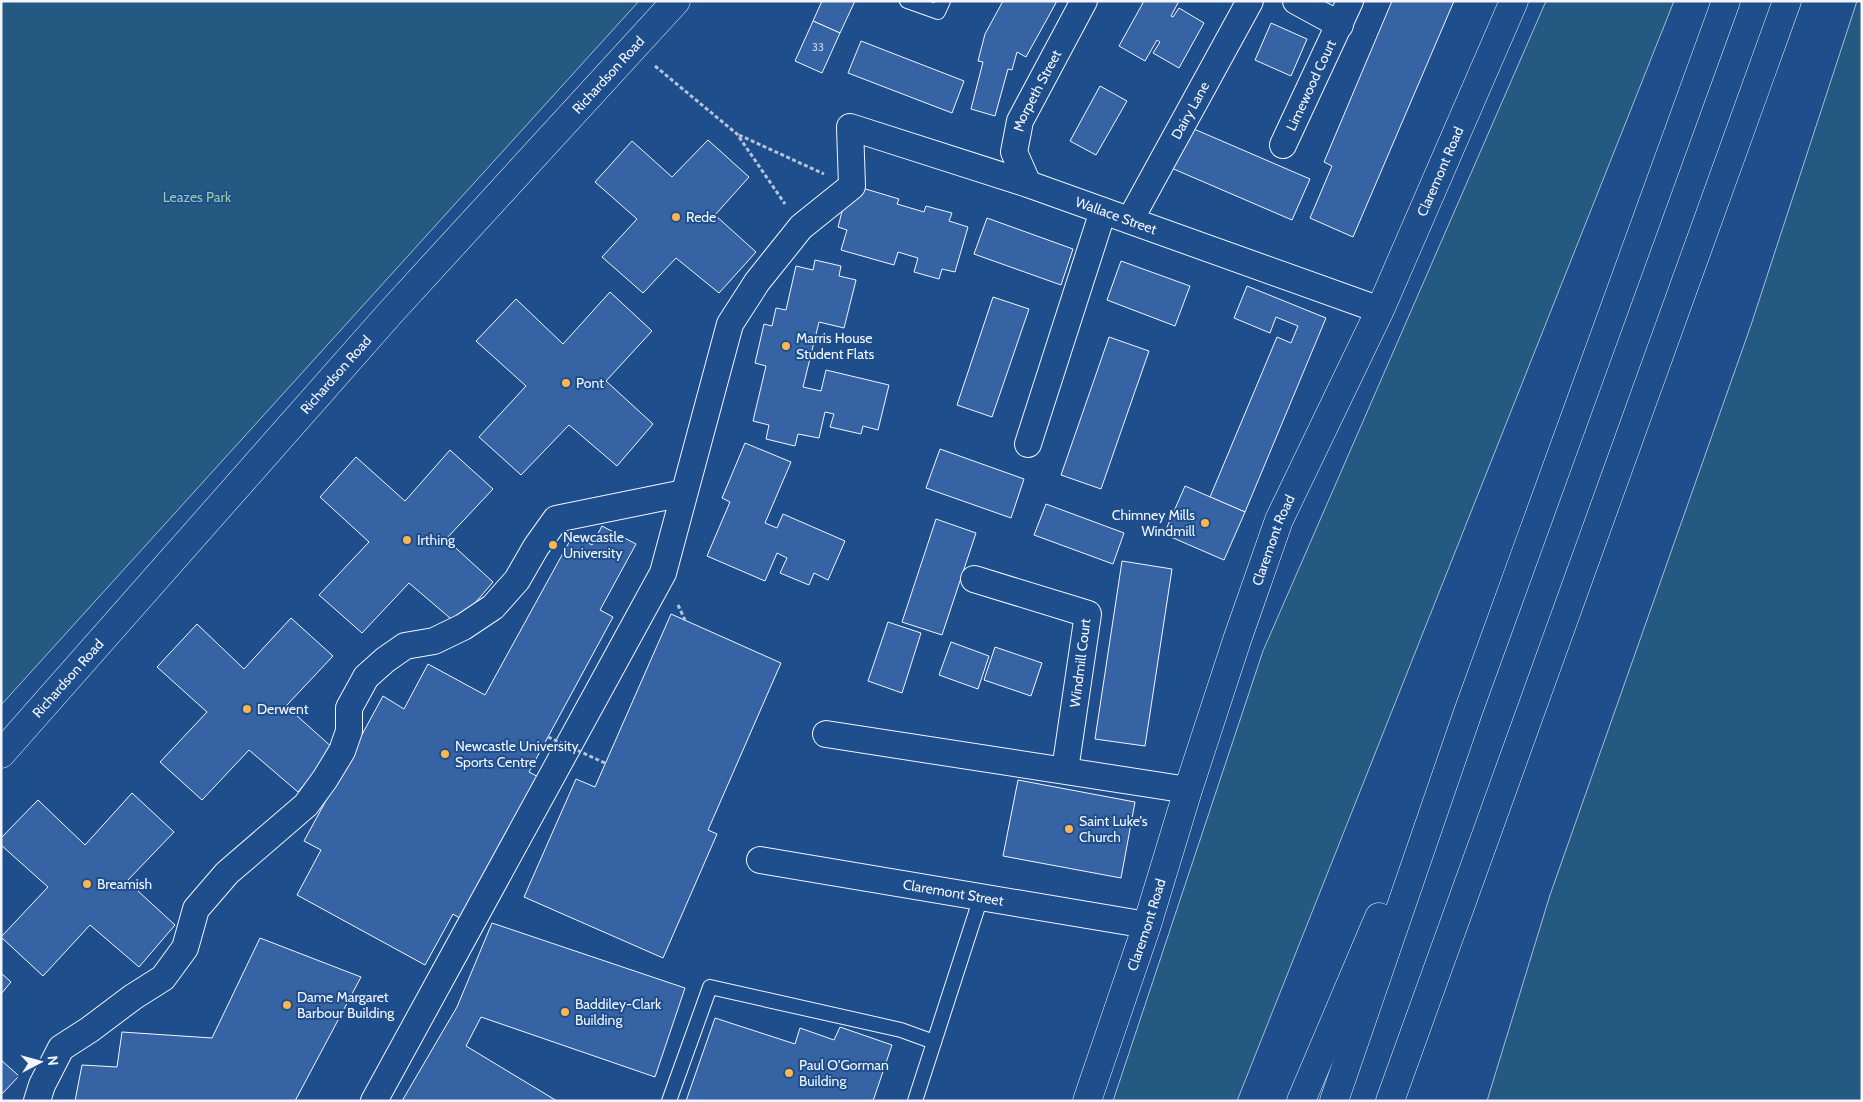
<svg xmlns="http://www.w3.org/2000/svg" width="1863" height="1102" viewBox="0 0 1863 1102" font-family="Cabin,sans-serif">
	<style>
		.green { fill: #245a82; stroke: #a8bbd7 }
		.building { fill: #3563a3; stroke: #f2f6ff }
		.lines { fill: none; stroke-linecap: round; stroke-linejoin: round }
		.service-casing { stroke: #f2f6ff; stroke-width: 16 }
		.minor-casing { stroke: #f2f6ff; stroke-width: 28 }
		.tertiary-casing { stroke: #f2f6ff; stroke-width: 29 }
		.trunk-casing { stroke: #f2f6ff; stroke-width: 29 }
		.path { stroke: #b3c4dc; stroke-width: 3; stroke-dasharray: 4 2.5; stroke-linecap: butt }
		.service { stroke: #1f4e8c; stroke-width: 14 }
		.minor { stroke: #1f4e8c; stroke-width: 26 }
		.tertiary { stroke: #1f4e8c; stroke-width: 28 }
		.trunk { stroke: #1f4e8c; stroke-width: 28 }
		.path-bridge { stroke: #b3c4dc; stroke-width: 3; stroke-dasharray: 4 2.5; stroke-linecap: butt }
		.poi-dot { fill: #ffb74d; stroke: #1f4e8c; stroke-width: 2 }
		.labels { text-anchor: middle; dominant-baseline: central; stroke-width: 4; stroke-linejoin: round; paint-order: stroke }
		.number-label { font-size: 11px; fill: #c3d1e8 }
		.street-label { font-size: 14px; fill: #f2f6ff; stroke: #1f4e8c }
		.park-label { font-size: 14px; fill: #97c8a6; stroke: #1f4e8c }
		.poi-label { font-size: 14px; fill: #f2f6ff; stroke: #1f4e8c; text-anchor: start }
	</style>
	<rect width="100%" height="100%" fill="#1f4e8c"/>
	<!-- green -->
	<g class="green">
		<polygon points="1,1 639,1 1,705"/>
		<polygon points="1546,1 1674,1 1237,1101 1113,1101 1263,651"/>
		<polygon points="1857,1 1862,1 1862,1101 1487,1101 1550,895 1751,325"/>
	</g>
	<!-- building -->
	<g class="building">
		<polygon points="822,1 855,1 840,33 813,21"/>
		<polygon points="1003,1 1057,1 1026,57 1017,52 1012,70 1008,69 995,116 971,109 983,62 978,61 985,34"/>
		<polygon points="1144,1 1179,1 1171,16 1173,17 1179,8 1204,23 1179,68 1153,53 1160,42 1157,40 1145,61 1119,46"/>
		<polygon points="1392,1 1454,1 1353,237 1310,218 1332,166 1324,162"/>
		<polygon points="813,21 840,33 822,73 795,61"/>
		<polygon points="1271,23 1307,39 1291,76 1255,60"/>
		<polygon points="861,41 964,81 952,113 848,73"/>
		<polygon points="1100,86 1127,101 1096,155 1070,141"/>
		<polygon points="1187,126 1310,179 1292,220 1169,167"/>
		<polygon points="708,140 749,177 715,215 756,252 719,293 676,258 643,293 602,257 637,219 595,182 632,141 672,177"/>
		<polygon points="859,187 899,199 897,204 924,212 926,206 952,213 949,221 968,227 955,272 942,269 939,279 914,272 918,258 898,252 894,265 841,250 847,230 838,227 846,196"/>
		<polygon points="987,218 1073,249 1061,285 974,254"/>
		<polygon points="815,260 841,266 839,276 856,280 844,328 819,322 803,387 821,391 826,370 889,385 878,430 863,426 861,434 830,427 834,414 825,412 819,438 798,434 795,446 766,439 769,425 753,421 766,366 755,363 764,324 772,326 776,308 786,310 796,266 813,270"/>
		<polygon points="1121,261 1190,286 1175,326 1107,300"/>
		<polygon points="1247,286 1326,318 1245,512 1210,497 1277,337 1291,343 1298,326 1276,317 1270,333 1234,318"/>
		<polygon points="610,292 652,331 606,381 653,424 617,466 569,425 521,475 479,437 526,386 476,341 516,299 563,344"/>
		<polygon points="993,297 1029,309 992,417 957,405"/>
		<polygon points="1109,337 1149,351 1101,489 1061,475"/>
		<polygon points="745,443 791,462 765,523 777,528 783,514 845,541 828,580 814,573 809,585 780,573 787,558 777,553 765,581 707,556 730,502 722,498"/>
		<polygon points="940,449 1024,479 1011,518 926,488"/>
		<polygon points="450,450 493,489 446,539 493,582 457,624 409,583 362,633 319,595 369,542 320,497 356,457 405,501"/>
		<polygon points="1185,486 1245,512 1224,560 1164,534"/>
		<polygon points="1046,504 1124,533 1113,564 1034,535"/>
		<polygon points="936,519 976,533 942,635 902,622"/>
		<polygon points="602,526 636,544 600,610 613,617 529,772 544,780 466,922 453,914 425,965 297,895 321,850 304,841 383,696 404,709 428,664 485,695 573,535 592,545"/>
		<polygon points="1122,561 1172,569 1145,746 1095,739"/>
		<polygon points="671,614 781,663 708,830 717,834 663,958 524,897 576,779 595,787"/>
		<polygon points="291,618 333,656 286,706 334,749 298,792 249,750 202,800 160,762 207,712 157,667 197,624 244,669"/>
		<polygon points="888,622 921,633 902,693 868,681"/>
		<polygon points="951,642 989,656 978,689 939,675"/>
		<polygon points="995,647 1042,663 1031,696 984,680"/>
		<polygon points="1018,780 1135,802 1121,878 1003,856"/>
		<polygon points="132,793 174,832 127,881 175,925 139,967 90,925 43,976 1,937 48,887 1,845 1,838 38,800 85,845"/>
		<polygon points="492,923 685,988 655,1077 481,1017 466,1046 557,1101 402,1101 457,1007"/>
		<polygon points="260,938 361,977 295,1101 75,1101 82,1065 117,1067 122,1032 212,1038"/>
		<polygon points="1,973 11,982 1,994"/>
		<polygon points="715,1018 795,1044 800,1028 834,1040 840,1027 892,1045 873,1101 686,1101"/>
		<polygon points="1,1060 19,1076 1,1095"/>
	</g>
	<g class="lines">
		<defs>
			<g id="service">
				<polyline points="907,1 938,12 943,1"/>
				<polyline points="669,1101 710,987 901,1030 934,1042"/>
				<polyline points="915,1101 981,897"/>
			</g>
			<g id="minor">
				<polyline points="1296,1 1340,25"/>
				<path id="s1" d="M1283,145L1350,1"/>
				<path id="s2" d="M1028,184L1014,152L1020,121L1084,1"/>
				<path id="s3" d="M1130,220L1250,1"/>
				<polyline points="1028,444 1103,211"/>
				<polyline points="974,579 1088,614 1065,770"/>
				<polyline points="826,734 1188,790"/>
				<path id="s4" d="M760,860L1147,925"/>
				<polyline points="37,1101 42,1085 61,1048 89,1030 133,997 163,978 185,948 196,909 227,873 306,805 325,779 342,751 349,731 349,708 366,677 385,660 405,646 434,641 463,627 493,607 517,580 536,547 556,519 684,493"/>
				<path id="s5" d="M374,1101L663,573L730,324L757,282L801,227L852,186L850,127L1028,184L1380,310"/>
			</g>
			<g id="tertiary">
				<path id="s6" d="M1,754L391,312L676,1"/>
				<path id="s7" d="M1087,1101L1147,925L1188,790L1237,640L1279,520L1380,310L1514,1"/>
			</g>
			<g id="trunk">
				<polyline points="1301,1101 1379,917"/>
				<polyline points="1334,1101 1468,712 1726,1"/>
				<polyline points="1390,1101 1787,1"/>
			</g>
		</defs>
		<!-- service casing -->
		<use href="#service" class="service-casing"/>
		<!-- minor casing -->
		<use href="#minor" class="minor-casing"/>
		<!-- tertiary casing -->
		<use href="#tertiary" class="tertiary-casing"/>
		<!-- trunk casing -->
		<use href="#trunk" class="trunk-casing"/>
		<!-- path -->
		<g class="path">
			<polyline points="655,66 737,134 785,204"/>
			<polyline points="739,135 824,174"/>
			<polyline points="678,605 685,620"/>
		</g>
		<!-- service -->
		<use href="#service" class="service"/>
		<!-- minor -->
		<use href="#minor" class="minor"/>
		<!-- tertiary -->
		<use href="#tertiary" class="tertiary"/>
		<!-- trunk -->
		<use href="#trunk" class="trunk"/>
		<!-- path-bridge -->
		<polyline class="path-bridge" points="548,737 605,763"/>
	</g>
	<!-- markers -->
	<g class="poi-dot">
		<circle cx="676" cy="217" r="5"/>
		<circle cx="786" cy="346" r="5"/>
		<circle cx="566" cy="383" r="5"/>
		<circle cx="1205" cy="523" r="5"/>
		<circle cx="407" cy="540" r="5"/>
		<circle cx="553" cy="545" r="5"/>
		<circle cx="247" cy="709" r="5"/>
		<circle cx="445" cy="754" r="5"/>
		<circle cx="1069" cy="829" r="5"/>
		<circle cx="87" cy="884" r="5"/>
		<circle cx="287" cy="1005" r="5"/>
		<circle cx="565" cy="1012" r="5"/>
		<circle cx="789" cy="1073" r="5"/>
	</g>
	<g class="labels">
		<!-- number labels -->
		<g class="number-label">
			<text x="818" y="47">33</text>
		</g>
		<!-- street labels -->
		<g class="street-label">
			<text stroke="none"><textPath href="#s6" startOffset="911">Richardson Road</textPath></text>
			<text stroke="none"><textPath href="#s1" startOffset="66">Limewood Court</textPath></text>
			<text stroke="none"><textPath href="#s2" startOffset="101">Morpeth Street</textPath></text>
			<text stroke="none"><textPath href="#s3" startOffset="125">Dairy Lane</textPath></text>
			<text stroke="none"><textPath href="#s7" startOffset="996">Claremont Road</textPath></text>
			<text stroke="none"><textPath href="#s5" startOffset="1385">Wallace Street</textPath></text>
			<text stroke="none"><textPath href="#s6" startOffset="506">Richardson Road</textPath></text>
			<text stroke="none"><textPath href="#s7" startOffset="591">Claremont Road</textPath></text>
			<text transform="translate(1080 663) rotate(-83)">Windmill Court</text>
			<text stroke="none"><textPath href="#s6" startOffset="101">Richardson Road</textPath></text>
			<text stroke="none"><textPath href="#s4" startOffset="196">Claremont Street</textPath></text>
			<text stroke="none"><textPath href="#s7" startOffset="186">Claremont Road</textPath></text>
		</g>
		<!-- park labels -->
		<g class="park-label">
			<text x="197" y="197">Leazes Park</text>
		</g>
		<!-- poi labels -->
		<g class="poi-label">
			<text x="686" y="217">Rede</text>
			<text x="796" y="338">Marris House<tspan x="796" dy="16">Student Flats</tspan></text>
			<text x="576" y="383">Pont</text>
			<text x="1195" y="515" text-anchor="end">Chimney Mills<tspan x="1195" dy="16">Windmill</tspan></text>
			<text x="563" y="537">Newcastle<tspan x="563" dy="16">University</tspan></text>
			<text x="417" y="540">Irthing</text>
			<text x="257" y="709">Derwent</text>
			<text x="455" y="746">Newcastle University<tspan x="455" dy="16">Sports Centre</tspan></text>
			<text x="1079" y="821">Saint Luke's<tspan x="1079" dy="16">Church</tspan></text>
			<text x="97" y="884">Breamish</text>
			<text x="297" y="997">Dame Margaret<tspan x="297" dy="16">Barbour Building</tspan></text>
			<text x="575" y="1004">Baddiley-Clark<tspan x="575" dy="16">Building</tspan></text>
			<text x="799" y="1065">Paul O'Gorman<tspan x="799" dy="16">Building</tspan></text>
		</g>
	</g>
	<!-- border -->
	<rect width="1863" height="1102" fill="none" stroke="#f2f6ff" stroke-width="5"/>
	<!-- north arrow -->
	<g transform="translate(40 1062) rotate(84)" stroke="#1f4e8c" stroke-width="4" paint-order="stroke">
	<path d="M0-4L9 19L0 12L-9 19Z" fill="#f2f6ff"/>
	<text y="-8" font-size="14" font-weight="bold" text-anchor="middle" fill="#f2f6ff">N</text>
	</g>
</svg>
